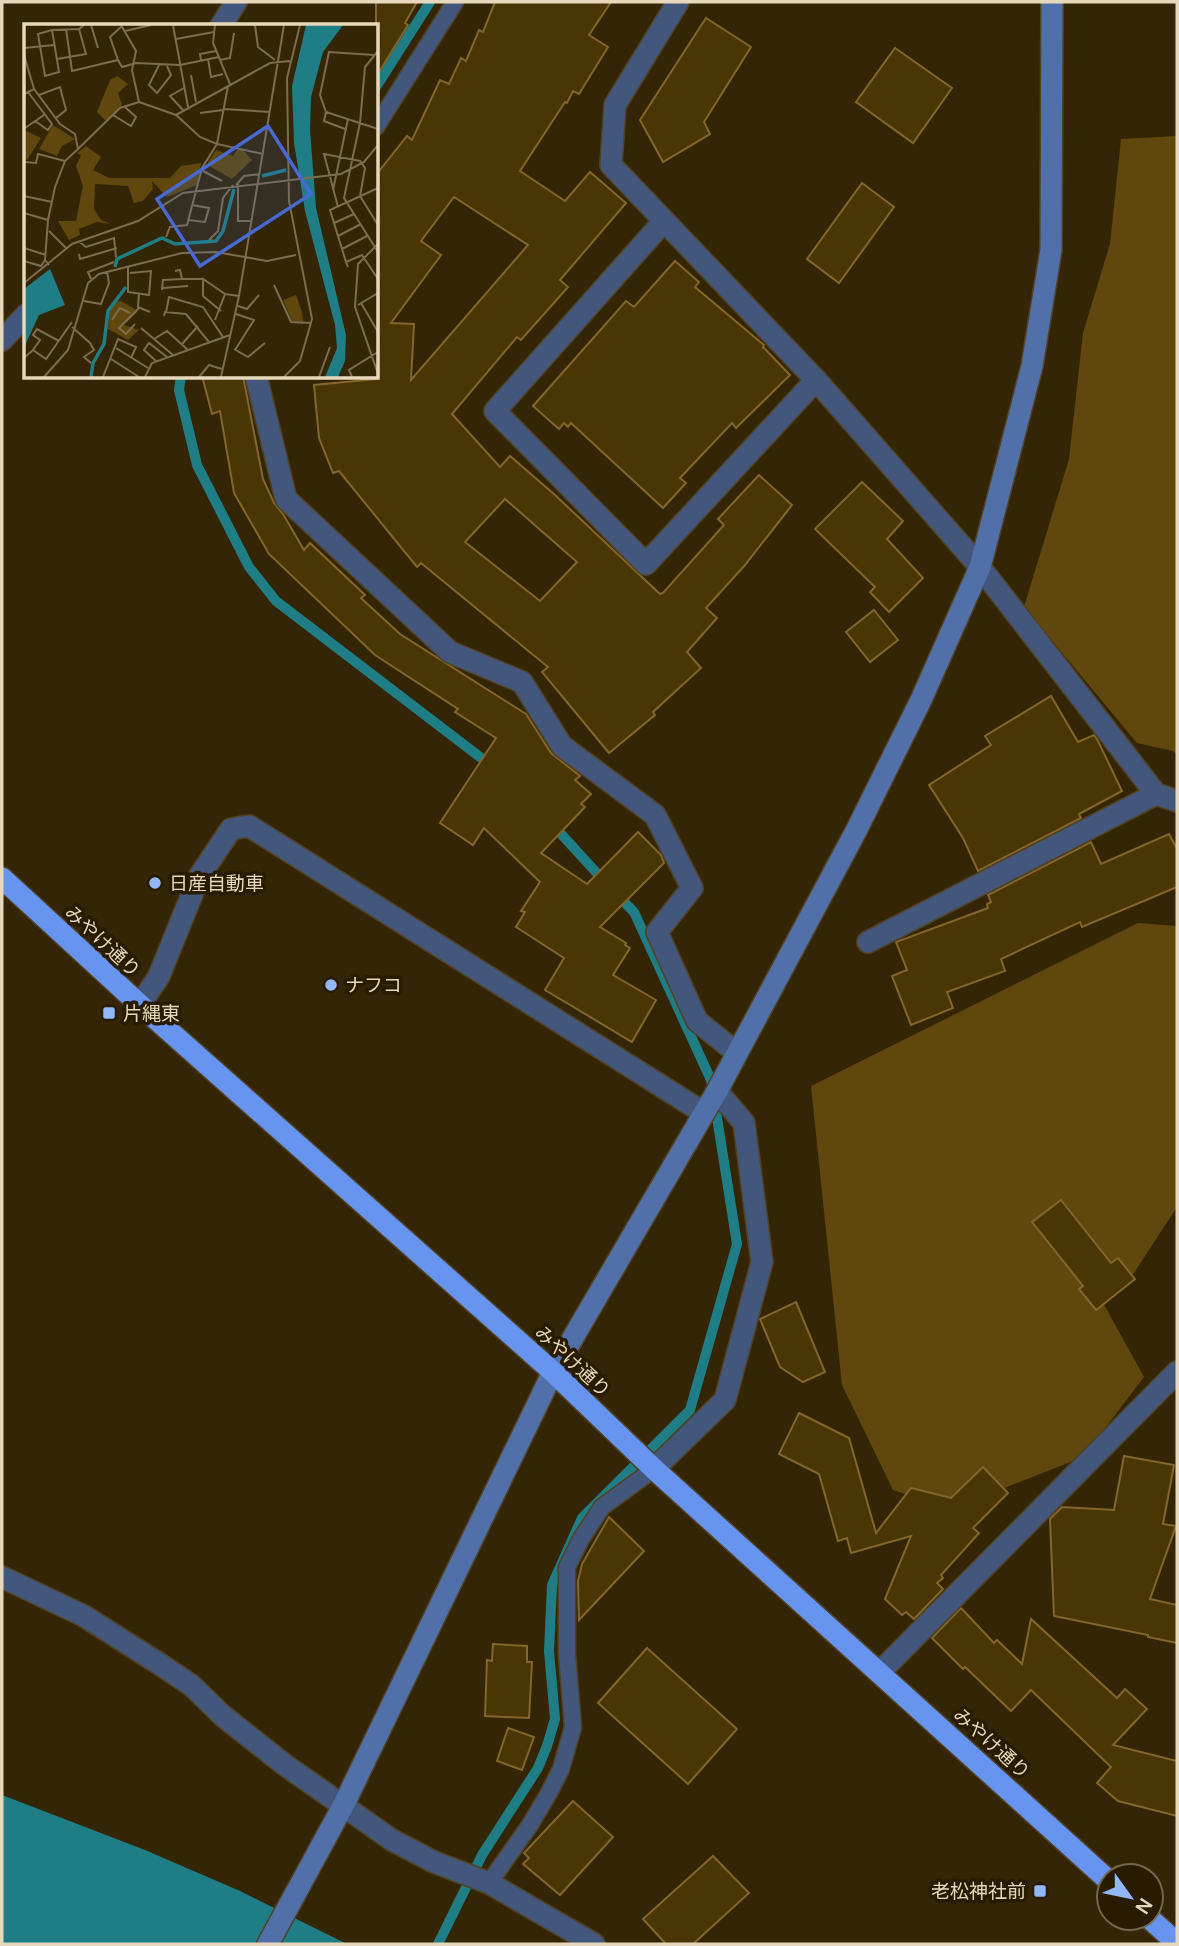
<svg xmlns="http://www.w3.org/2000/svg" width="1179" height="1946" viewBox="0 0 1179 1946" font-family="Manrope,'Noto Sans JP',sans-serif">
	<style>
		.green { fill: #60470e }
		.water { fill: #1f7e85 }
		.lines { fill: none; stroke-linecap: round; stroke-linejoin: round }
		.stream { stroke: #1f7e85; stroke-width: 10 }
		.building { fill: #4a3505; stroke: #82662c; stroke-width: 2; fill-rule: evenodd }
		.lane-casing { stroke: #504222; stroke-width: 19 }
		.street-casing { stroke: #504222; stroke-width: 24 }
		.secondary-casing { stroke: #504222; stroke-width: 24 }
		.highway-casing { stroke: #504222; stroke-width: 24 }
		.lane { stroke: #43567b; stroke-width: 16 }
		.street { stroke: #43567b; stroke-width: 21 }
		.secondary { stroke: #5170aa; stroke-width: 21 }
		.highway { stroke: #6694ef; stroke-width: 21 }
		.poi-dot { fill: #92b7fd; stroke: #291b00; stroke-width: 2.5 }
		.labels { text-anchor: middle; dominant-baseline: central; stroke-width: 7; stroke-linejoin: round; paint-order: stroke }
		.poi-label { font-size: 19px; fill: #e8d8bb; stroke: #291b00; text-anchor: start }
		.street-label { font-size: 19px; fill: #e8d8bb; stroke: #291b00 }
		.inset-river { fill: none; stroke: #1f7e85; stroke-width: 3.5 }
		.inset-road { fill: none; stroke: #7b6d4e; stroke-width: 2 }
		.view { fill: #466ad2; fill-opacity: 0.15; stroke: #466ad2; stroke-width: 3.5 }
		.inset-edge { fill: none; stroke: #e8d8bb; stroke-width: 3.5 }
	</style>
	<rect width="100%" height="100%" fill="#332505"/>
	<!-- green -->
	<g class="green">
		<polygon points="1177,136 1177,755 1173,751 1137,743 1024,607 1069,459 1083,333 1110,244 1121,139"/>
		<polygon points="1138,923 1177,926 1177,1207 1132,1276 1092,1283 1144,1377 1083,1457 951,1509 893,1490 842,1385 811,1086"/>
	</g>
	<!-- water -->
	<polygon class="water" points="2,1795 145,1850 240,1891 347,1944 2,1944"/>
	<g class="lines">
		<!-- stream -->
		<g class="stream">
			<polyline points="376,87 430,2"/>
			<polyline points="181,376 179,390 197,465 249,567 276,601 493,767"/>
			<polyline points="552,824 605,882"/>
			<polyline points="438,1944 482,1855 538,1768 547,1746 555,1719 549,1651 552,1585 582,1518 690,1410 737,1244 711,1080 634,912 616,894"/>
		</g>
	</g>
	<!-- building -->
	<g class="building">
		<polygon points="376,2 417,2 405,23 408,25 376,77"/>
		<path d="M495,2H611L589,35L608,47L579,94L573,91L567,103L565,102L520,171L565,201L590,172L626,203L560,280L568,287L521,340L517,337L452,414L500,467L510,456L555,495L660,594L663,593L724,525L718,519L759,475L792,505L745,565L706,608L717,618L687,652L701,668L653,712L655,715L609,753L542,672L548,667L421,563L417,567L339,471L333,473L319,438L314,385L376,379V175L407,136L412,140L440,80L449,84L461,58L466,61L479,30L483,32ZM454,197L528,245L411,380L414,324L391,323L441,255L421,241ZM505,499L577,562L540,601L465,542Z"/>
		<polygon points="706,18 751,47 704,122 710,134 663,162 640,120"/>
		<polygon points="895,48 952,88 913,143 856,102"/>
		<polygon points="862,183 894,207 839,283 807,259"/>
		<polygon points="675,261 699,282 695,287 764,345 763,347 790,375 736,428 732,423 680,478 686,483 663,508 571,423 568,427 564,423 559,429 533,406 626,301 634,307"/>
		<polygon points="202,376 243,376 263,479 274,503 283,514 304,550 310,543 365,595 361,598 400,634 526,714 551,753 580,776 575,780 591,794 581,804 585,807 541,853 587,884 638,832 661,855 664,863 600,927 626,943 625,945 630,948 613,975 656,1000 632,1042 545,990 564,958 516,927 525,912 521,911 540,882 484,828 473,845 440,823 496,738 455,712 458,709 375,655 269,554 234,493 220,411 212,414"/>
		<polygon points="862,482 903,521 887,539 923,578 889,612 870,592 875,587 815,529"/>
		<polygon points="874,610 898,640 870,662 846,632"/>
		<polygon points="1051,696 1078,742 1094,735 1098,741 1122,791 1079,814 1081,818 978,871 963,838 929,785 991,745 985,736"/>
		<polygon points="1169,834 1177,849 1177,887 1082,927 1080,922 1001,959 1005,971 947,992 953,1008 911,1025 892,976 907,970 896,942 988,908 987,904 991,902 988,895 1091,842 1101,864"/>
		<polygon points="1061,1200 1111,1263 1118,1258 1135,1279 1096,1310 1079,1289 1083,1286 1032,1222"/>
		<polygon points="796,1302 825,1372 803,1382 780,1367 760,1319"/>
		<polygon points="799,1413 849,1438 876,1533 911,1488 951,1498 983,1467 1008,1493 973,1528 979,1533 941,1575 943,1578 937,1583 943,1589 914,1619 906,1612 902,1615 885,1599 911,1536 851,1553 847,1538 838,1541 819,1474 779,1454"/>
		<polygon points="1124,1456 1174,1465 1163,1524 1176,1526 1150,1599 1177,1605 1177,1643 1148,1637 1148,1635 1054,1616 1050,1519 1062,1507 1114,1510"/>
		<polygon points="609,1517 644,1551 579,1620 578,1581 582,1564"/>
		<polygon points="961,1608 994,1643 997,1640 1022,1664 1031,1619 1117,1698 1125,1689 1147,1709 1113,1745 1177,1761 1177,1816 1118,1801 1097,1783 1111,1767 1031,1690 1011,1711 965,1667 963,1669 932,1638"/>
		<polygon points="493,1644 527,1646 527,1662 532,1662 529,1718 485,1716 487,1660 492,1661"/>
		<polygon points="647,1648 737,1729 688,1784 598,1703"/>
		<polygon points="508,1728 534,1737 522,1770 497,1761"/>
		<polygon points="573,1801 613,1837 560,1895 523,1864 529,1858 524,1853"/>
		<polygon points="713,1856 749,1893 693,1944 666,1944 643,1919"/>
	</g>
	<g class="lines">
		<defs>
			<g id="lane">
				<polyline points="376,127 455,2"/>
				<polyline points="489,1883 530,1825 550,1791 561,1769 573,1727 567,1654 567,1567 581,1539 602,1507 654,1469"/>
			</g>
			<g id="street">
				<polyline points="678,2 615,105 611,165 816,380 980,567 1156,794 1177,801"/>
				<polyline points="221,26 236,2"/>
				<polyline points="664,221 495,411 646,564 816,380"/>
				<polyline points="2,340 26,315"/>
				<polyline points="256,376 286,499 450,652 522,682 562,746 655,815 692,888 657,932 697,1021 737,1053"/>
				<polyline points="868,942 1156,794"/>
				<polyline points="140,1005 159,976 199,877 231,829 249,826 704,1113"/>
				<polyline points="654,1469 725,1400 762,1262 744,1123 717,1091"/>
				<polyline points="2,1577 84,1616 158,1663 191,1685 223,1716 285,1765 392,1840 434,1862 489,1883 594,1944"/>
				<polyline points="880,1672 1177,1372"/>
			</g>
			<polyline id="secondary" points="268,1944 343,1806 553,1372 717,1091 856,831 921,700 980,567 1032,366 1051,250 1052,2"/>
			<g id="highway">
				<polyline points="2,878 140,1005 553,1372 654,1469 1109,1881"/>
				<polyline points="1149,1918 1177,1943"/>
			</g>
		</defs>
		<!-- lane casing -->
		<use href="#lane" class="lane-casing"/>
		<!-- street casing -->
		<use href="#street" class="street-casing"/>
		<!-- secondary casing -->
		<use href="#secondary" class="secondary-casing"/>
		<!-- highway casing -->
		<use href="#highway" class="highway-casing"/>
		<!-- lane -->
		<use href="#lane" class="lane"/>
		<!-- street -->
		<use href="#street" class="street"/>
		<!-- secondary -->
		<use href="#secondary" class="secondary"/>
		<!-- highway -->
		<use href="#highway" class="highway"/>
	</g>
	<!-- markers -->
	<g class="poi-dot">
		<circle cx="155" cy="883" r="7"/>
		<circle cx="331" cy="985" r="7"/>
		<rect x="102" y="1006" width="14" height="14" rx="3.5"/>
		<rect x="1033" y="1884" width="14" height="14" rx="3.5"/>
	</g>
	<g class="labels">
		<!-- poi labels -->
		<g class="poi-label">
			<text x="169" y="883">日産自動車</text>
			<text x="345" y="985">ナフコ</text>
			<text x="123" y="1013">片縄東</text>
			<text x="1026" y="1891" text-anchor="end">老松神社前</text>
		</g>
		<!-- street labels -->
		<g class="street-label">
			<text transform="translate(103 941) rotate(43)">みやけ通り</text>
			<text transform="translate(573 1361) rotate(43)">みやけ通り</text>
			<text transform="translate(992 1743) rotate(42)">みやけ通り</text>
		</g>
	</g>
	<!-- overview -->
	<g transform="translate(24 24)">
		<rect width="354" height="354" fill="#332505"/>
		<path d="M93,52L104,60L94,69L98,81L82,97L73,88L86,56ZM29,101L51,115L38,122L33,132L15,125ZM0,106L17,114L3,136L0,135ZM62,122L77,133L69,146L85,154H146L157,142L177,139L173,161L143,173L128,157L129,165L119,177L110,179L104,162L71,160L70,185L77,196L87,200L73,198L55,205L56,211L45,216L34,197H52L59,162L52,142L57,131L53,129ZM192,126L209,132L213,126H219L228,136L208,155L187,143L184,138ZM272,271L278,288L279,298L268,297L259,276ZM97,277L114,287L100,301L115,306L104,316L84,305L85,286L90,278Z" fill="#60470e"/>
		<path d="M282,1H319L299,28L287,73L286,106L292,184L322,311L321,337L314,353H301L313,324L311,301L281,187L270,119L268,62ZM26,245L41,281L15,291L0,324V265Z" fill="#1f7e85"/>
		<path class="inset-river" d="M238,152L262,146M91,243L93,235L138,214L151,220L192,217L199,207L210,165M67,353L69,339L80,320L84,287L102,263"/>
		<path class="inset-road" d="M67,1L74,24M97,1L112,27L108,46L115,78L152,91L176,113L193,120L239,130M149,1L164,83M191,1L189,19L206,60M231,1L234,23L251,36M42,5L48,47L94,36L98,43L112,39L156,41M28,6L35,48L21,52L14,10ZM28,6L55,5L60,1M101,7L127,1M152,15L190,8M0,24L30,21M354,27L341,43L336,99L320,174L354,228M0,31L10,65M350,31L305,28L296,71L302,88L354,105M33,35L62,30L55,5M184,35L187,53L199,50M94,36L86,13L98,2M177,36L176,30L192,27M196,36L206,34L210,9M135,41L125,61L133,69L147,51L143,42M156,41L195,33M167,51L172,78M4,68L28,100L24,106L11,97M0,70L10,65L36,100L51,110L54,125L96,84L115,78M15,71L36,63L42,86L32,94M200,85L246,88M159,86L146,72L160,64M302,88L300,97L321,105M176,89L199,86M89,91L107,102L112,93L101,83M152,91L246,39L266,37M1,104L20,91M0,138L12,139L14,130L41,137M179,147L198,157M214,160V197H228M212,161L220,152L236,150M309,166L324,95M0,172L28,178M314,183L300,130L336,137L341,144L336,172L354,201M0,189L24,196M164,196L181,198L185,184L168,181M310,199L330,190M25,207L42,224M314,212L337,200M142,213L146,203L163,201L178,144L193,120L204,62M185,216L194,207L199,174L209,161M54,217L62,223L90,214L92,233M354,220L334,240L331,283L354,350M0,224L22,231M318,225L343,212M55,230L56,235L93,224M0,237L17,242L21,236M322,238L306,186L354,164M25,241L21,236L24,196L31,163L41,137L54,125M104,243V268L125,271L127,247L106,249M324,243L322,238L338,231L354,255M151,247L156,246L158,255H179M67,255L64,248L90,238M0,259L48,220L114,197L159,169L317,150L340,138L354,121M250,261L267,298L287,299M139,264L164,262M138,266L139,256L158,255M115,269L114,283L126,288M60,277L77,280L85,259L83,247M337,279L354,308M334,281L354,269M214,282L223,285L235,271M197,287L179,272V255L201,270M142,288L145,273L179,283L199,313M140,292L141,288L162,290L185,318M88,296L96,284L106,289M191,296L201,270L215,272M111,300L102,310L95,304L115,284M48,303L66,319L70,326L60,333L67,339M117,304L149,331M130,315L143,307L164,326M158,320L174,302M92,324L124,344M210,325L224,333L241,319M9,326L16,316L9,311L13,305L35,317M211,326L230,296L212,290M0,334L9,326L22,335L48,298M87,335L115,353M132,337L120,326L125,319L143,333M20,353L44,326L64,259L75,250L158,229L192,228L243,237L272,231M79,353L94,315L112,323L107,334M121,353L128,339L206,311M175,353L185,341L198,345M197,353L215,272L260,1M260,353L276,337L288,295L265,177L263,54L276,1M295,353L306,323M328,353L325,346L354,328"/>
		<path class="view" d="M244,102L287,170L176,242L133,175Z"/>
		<rect width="354" height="354" class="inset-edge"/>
	</g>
	<!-- border -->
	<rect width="1179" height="1946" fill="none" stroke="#e8d8bb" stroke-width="7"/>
	<!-- north arrow -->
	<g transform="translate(1130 1897) rotate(123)"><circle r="33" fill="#291b00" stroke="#75674b" stroke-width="2"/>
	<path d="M0-5L12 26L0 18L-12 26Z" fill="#92b7fd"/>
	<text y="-10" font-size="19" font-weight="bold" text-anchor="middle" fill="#e8d8bb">N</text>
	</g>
</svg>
